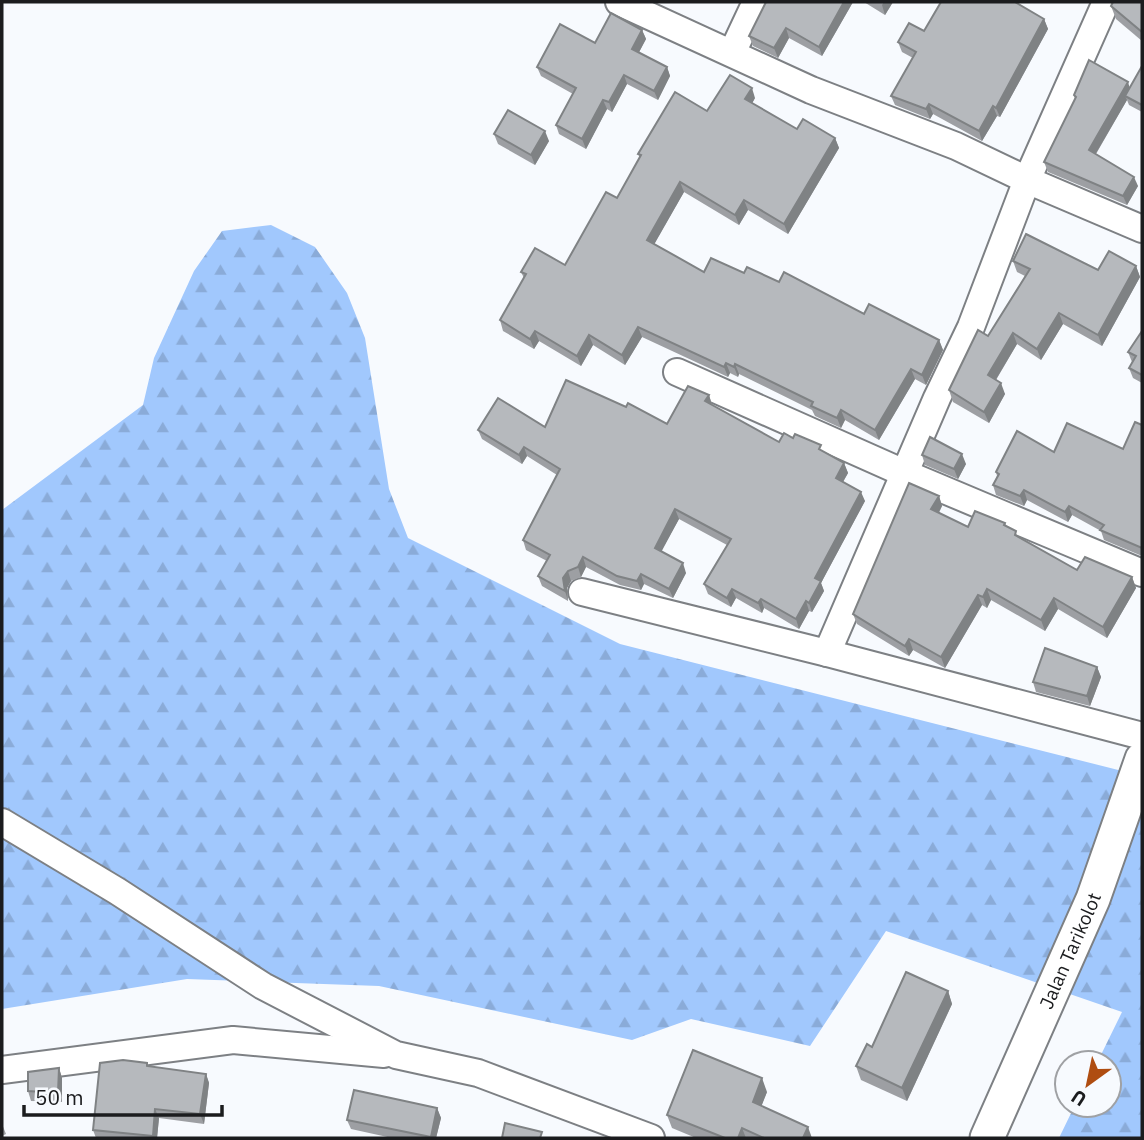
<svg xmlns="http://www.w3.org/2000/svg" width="1144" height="1140" viewBox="0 0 1144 1140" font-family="'IBM Plex Sans',sans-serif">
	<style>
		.forest { fill: url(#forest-firs) }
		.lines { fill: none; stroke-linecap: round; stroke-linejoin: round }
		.minor-casing { stroke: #7d8084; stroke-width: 30 }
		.tertiary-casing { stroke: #7d8084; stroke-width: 37 }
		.minor { stroke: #fff; stroke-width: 26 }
		.tertiary { stroke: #fff; stroke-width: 33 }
		.wall { fill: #9d9fa3 }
		.shaded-wall { fill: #7f8284 }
		.building { fill: #b6b9bd; stroke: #7f8284; stroke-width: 2 }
		.labels { text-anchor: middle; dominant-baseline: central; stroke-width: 7; stroke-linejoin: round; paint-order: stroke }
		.street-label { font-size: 19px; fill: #1b1c1e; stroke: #f7fafe }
	</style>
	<defs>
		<pattern id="forest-firs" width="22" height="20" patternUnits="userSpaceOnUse" patternTransform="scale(1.75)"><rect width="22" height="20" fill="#a1c8fd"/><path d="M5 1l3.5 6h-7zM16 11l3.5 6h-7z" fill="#8aabd8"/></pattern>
	</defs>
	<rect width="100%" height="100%" fill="#f7fafe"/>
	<!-- forest -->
	<polygon class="forest" points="271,225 315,247 347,293 365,338 389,489 408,538 620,644 1142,776 1142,1138 1059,1138 1075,1105 1109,1105 1109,1063 1097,1063 1122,1012 886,931 810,1046 691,1019 632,1040 379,986 187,979 2,1009 2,510 143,405 154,358 194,271 222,231"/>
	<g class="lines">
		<defs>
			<g id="minor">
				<polyline points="619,2 811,90 956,146 1027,180 1142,229"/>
				<polyline points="732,53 756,2"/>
				<polyline points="677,372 904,473 1142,573"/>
				<polyline points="582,592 827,653 1142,736"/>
				<polyline points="827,653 937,398 971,327 1027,180 1106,2"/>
				<polyline points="2,822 117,891 263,986 396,1055 478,1073 651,1138"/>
				<polyline points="2,1070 233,1040 384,1054"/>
			</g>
			<g id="tertiary">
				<path id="s1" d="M987,1138L1093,899L1142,759"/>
			</g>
		</defs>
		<!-- minor casing -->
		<use href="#minor" class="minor-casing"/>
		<!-- tertiary casing -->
		<use href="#tertiary" class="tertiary-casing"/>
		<!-- minor -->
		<use href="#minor" class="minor"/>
		<!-- tertiary -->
		<use href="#tertiary" class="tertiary"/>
	</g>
	<!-- wall -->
	<g class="wall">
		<polygon points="766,2 853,2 822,56 789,38 778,58 753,46 749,36"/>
		<polygon points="864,2 893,2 885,15"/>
		<polygon points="1142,2 1142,41 1116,19 1111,6"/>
		<polygon points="1044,19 1048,29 1000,117 997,116 982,141 933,114 930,119 895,105 891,96 913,58 902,52 898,42 924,31"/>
		<polygon points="642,30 646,39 639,52 667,67 670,76 658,100 627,84 612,112 607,109 586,149 559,134 556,125 573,94 541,76 537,67 595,43"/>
		<polygon points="1142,66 1142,112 1129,105 1127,100 1096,154 1138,186 1127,205 1048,172 1044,162 1075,99 1074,95 1130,88"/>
		<polygon points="755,98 752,103 797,129 835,138 839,148 788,234 748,210 739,225 684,192 654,244 704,272 744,273 779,282 864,314 939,340 943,350 926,385 915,379 879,440 845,420 841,428 815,416 812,410 739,374 738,377 730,373 728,377 642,337 625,365 593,345 581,366 539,341 534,349 503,331 500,320 524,278 521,272 565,265 617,198 640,158 638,154 707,111"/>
		<polygon points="494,134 549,141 535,165 498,144"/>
		<polygon points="1013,261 1098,270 1136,266 1140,277 1102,346 1063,324 1041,360 1017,344 996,380 1005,394 989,423 953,402 949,390 988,336 1025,276 1017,272"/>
		<polygon points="1142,331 1142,383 1133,378 1129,368 1132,362 1128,352"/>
		<polygon points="709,395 712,405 779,442 793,438 824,452 844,463 848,473 843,482 865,501 821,583 824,591 812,612 809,611 799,629 764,608 762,613 736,598 731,607 708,594 704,584 727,545 679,519 661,551 686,573 673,598 644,584 641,590 620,585 586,567 581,577 571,581 567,588 568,601 542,586 538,576 547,561 526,550 523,540 557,475 527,456 522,464 482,439 478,430 667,424"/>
		<polygon points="1142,425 1142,556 1104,540 1101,531 1072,515 1068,522 1027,500 1024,506 996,495 993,485 997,476 996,472 1054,452 1123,449"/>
		<polygon points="922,455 966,464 958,479 925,465"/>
		<polygon points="939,496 942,506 939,513 968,527 1005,523 1006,526 1018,537 1077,570 1132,577 1136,588 1107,638 1058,609 1045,631 991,600 987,608 982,605 945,668 913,650 909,656 857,624 853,614"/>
		<polygon points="1097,667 1101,677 1090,706 1036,692 1033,682"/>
		<polygon points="948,991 952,1004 907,1101 861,1080 856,1066"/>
		<polygon points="147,1063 149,1067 206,1074 209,1083 204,1124 159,1118 157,1138 96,1138 93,1130"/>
		<polygon points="59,1068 62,1078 62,1102 31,1101 28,1091"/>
		<polygon points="767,1092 761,1106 812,1138 696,1138 672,1128 667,1115"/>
		<polygon points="437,1108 441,1118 436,1138 392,1138 351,1129 347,1120"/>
		<polygon points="2,1124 6,1134 2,1136"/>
	</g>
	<!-- shaded-wall -->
	<g class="shaded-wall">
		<polygon points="844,2 853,2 822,56 819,47"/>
		<polygon points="884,2 893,2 885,15 882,5"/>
		<polygon points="1044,19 1048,29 1000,117 996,108"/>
		<polygon points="786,28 789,38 778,58 774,48"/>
		<polygon points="642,30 646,39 636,58 632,49"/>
		<polygon points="667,67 670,76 658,100 654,91"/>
		<polygon points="624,75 627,84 612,112 609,102"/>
		<polygon points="1128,82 1131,92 1125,96 1127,100 1092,160 1089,150"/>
		<polygon points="752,88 755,98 749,109 745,99"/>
		<polygon points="603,100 607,109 586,149 582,139"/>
		<polygon points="929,104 933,114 930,119 926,109"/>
		<polygon points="993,106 997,116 982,141 979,131"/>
		<polygon points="545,131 549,141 535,165 531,155"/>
		<polygon points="835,138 839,148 788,234 784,224"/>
		<polygon points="1134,177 1138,186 1127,205 1123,196"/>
		<polygon points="680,182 684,192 651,250 647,240"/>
		<polygon points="744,200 748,210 739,225 735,215"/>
		<polygon points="1136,266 1140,277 1102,346 1098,335"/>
		<polygon points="1059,313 1063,324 1041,360 1037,349"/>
		<polygon points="638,327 642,337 625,365 622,355"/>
		<polygon points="535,331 539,341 534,349 530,339"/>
		<polygon points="1013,333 1017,344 992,386 988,375"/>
		<polygon points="589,335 593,345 581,366 577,356"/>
		<polygon points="939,340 943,350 926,385 922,375"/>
		<polygon points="726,363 730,373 728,377 724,367"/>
		<polygon points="735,364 739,374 738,377 734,367"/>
		<polygon points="911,369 915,379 879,440 875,430"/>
		<polygon points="1001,383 1005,394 989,423 984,412"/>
		<polygon points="709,395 712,405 705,401"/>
		<polygon points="841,410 845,420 841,428 837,418"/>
		<polygon points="524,447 527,456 522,464 519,455"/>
		<polygon points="962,454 966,464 958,479 954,469"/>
		<polygon points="844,463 848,473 840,487 836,478"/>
		<polygon points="1024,490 1027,500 1024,506 1020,496"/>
		<polygon points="861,492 865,501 821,583 824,591 812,612 809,603 815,578"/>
		<polygon points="939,496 942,506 935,519 931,509"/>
		<polygon points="1069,506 1072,515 1068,522 1065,512"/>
		<polygon points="675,509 679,519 658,558 655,548"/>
		<polygon points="583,557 586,567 581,577 578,567"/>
		<polygon points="683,563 686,573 673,598 669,589"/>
		<polygon points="568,571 571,581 567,588 568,601 565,591 563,578"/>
		<polygon points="641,574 644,584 641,590 637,581"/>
		<polygon points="1132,577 1136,588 1107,638 1103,627"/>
		<polygon points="732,589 736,598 731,607 727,598"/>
		<polygon points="987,589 991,600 987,608 983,597"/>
		<polygon points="978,595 982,605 945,668 941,657"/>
		<polygon points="1054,598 1058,609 1045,631 1041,620"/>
		<polygon points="761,599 764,608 762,613 758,603"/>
		<polygon points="806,601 809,611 799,629 796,619"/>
		<polygon points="909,639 913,650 909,656 905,646"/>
		<polygon points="1097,667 1101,677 1090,706 1087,696"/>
		<polygon points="948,991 952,1004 907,1101 902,1088"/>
		<polygon points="59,1068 62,1078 62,1102 58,1093"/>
		<polygon points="206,1074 209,1083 204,1124 200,1114"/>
		<polygon points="762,1078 767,1092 758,1115 753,1102"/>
		<polygon points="437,1108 441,1118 436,1138 431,1138"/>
		<polygon points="155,1109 159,1118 157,1138 154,1138 153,1136"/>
		<polygon points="808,1127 812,1138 803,1138"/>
		<polygon points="742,1128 746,1138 738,1138"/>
	</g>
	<!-- building -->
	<g class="building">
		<polygon points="766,2 844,2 819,47 786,28 774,48 749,36"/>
		<polygon points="941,2 1015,2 1044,19 996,108 993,106 979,131 929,104 926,109 891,96 916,52 898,42 909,23 924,31"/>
		<polygon points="1113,2 1142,2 1142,32 1111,6"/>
		<polygon points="611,13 642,30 632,49 667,67 654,91 624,75 609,102 603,100 582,139 556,125 576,88 537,67 560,24 595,43"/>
		<polygon points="1089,60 1128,82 1089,150 1134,177 1123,196 1044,162 1076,97 1074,95"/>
		<polygon points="1142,66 1142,105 1125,96"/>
		<polygon points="730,75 752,88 745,99 797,129 803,119 835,138 784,224 744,200 735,215 680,182 647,240 704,272 711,258 744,273 747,267 779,282 784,272 864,314 869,304 939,340 922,375 911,369 875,430 841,410 837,418 811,406 813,402 735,364 734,367 726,363 724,367 638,327 622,355 589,335 577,356 535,331 530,339 500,320 526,274 521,272 535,248 565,265 606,192 617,198 641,155 638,154 675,92 707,111"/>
		<polygon points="508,110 545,131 531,155 494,134"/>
		<polygon points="1026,234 1098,270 1109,251 1136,266 1098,335 1059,313 1037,349 1013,333 988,375 1001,383 984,412 949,390 978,330 988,336 1030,269 1013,261"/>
		<polygon points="1142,331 1142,375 1129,368 1136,356 1128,352"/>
		<polygon points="566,380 626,407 628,403 667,424 688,386 709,395 705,401 779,442 784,433 793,438 795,434 821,445 819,449 844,463 836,478 861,492 815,578 821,581 809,603 806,601 796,619 761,599 758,603 732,589 727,598 704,584 731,539 675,509 655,548 683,563 669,589 641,574 637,581 617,576 583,557 578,567 568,571 563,578 565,591 538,576 550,555 523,540 560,469 524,447 519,455 478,430 498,398 545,427"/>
		<polygon points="1135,422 1142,425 1142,548 1100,530 1104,525 1069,506 1065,512 1024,490 1020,496 993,485 999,474 996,472 1017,431 1054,452 1067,423 1123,449"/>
		<polygon points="930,437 962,454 954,469 922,455"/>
		<polygon points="909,483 939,496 931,509 968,527 975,511 1005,523 1004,525 1016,531 1015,535 1077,570 1085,557 1132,577 1103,627 1054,598 1041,620 987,589 983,597 978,595 941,657 909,639 905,646 853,614"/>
		<polygon points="1045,648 1097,667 1087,696 1033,682"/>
		<polygon points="906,972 948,991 902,1088 856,1066 867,1044 872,1047"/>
		<polygon points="693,1050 762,1078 753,1102 808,1127 803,1138 764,1138 742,1128 738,1138 725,1138 667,1115"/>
		<polygon points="123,1060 147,1063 147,1066 206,1074 200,1114 155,1109 153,1136 93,1130 100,1063"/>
		<polygon points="59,1068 58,1093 28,1091 28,1072"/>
		<polygon points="354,1090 437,1108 431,1137 347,1120"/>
		<polygon points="505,1123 542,1132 540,1138 502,1138"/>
	</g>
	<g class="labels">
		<!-- street labels -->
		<g class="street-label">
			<text stroke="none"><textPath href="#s1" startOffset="205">Jalan Tarikolot</textPath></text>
		</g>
	</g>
	<!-- border -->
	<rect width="1144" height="1140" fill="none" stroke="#1b1c1e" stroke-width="7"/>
	<!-- north arrow -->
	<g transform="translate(1088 1084) rotate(213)"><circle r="33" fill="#f7fafe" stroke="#9fa1a4" stroke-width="2"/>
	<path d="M0-5L12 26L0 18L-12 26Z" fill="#af4d11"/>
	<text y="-10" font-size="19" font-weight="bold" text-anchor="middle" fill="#1b1c1e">U</text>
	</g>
	<!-- scale -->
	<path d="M24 1105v10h198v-10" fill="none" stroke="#1b1c1e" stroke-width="3.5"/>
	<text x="35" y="1105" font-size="21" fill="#1b1c1e" stroke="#f7fafe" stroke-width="5" paint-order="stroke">50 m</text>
</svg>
